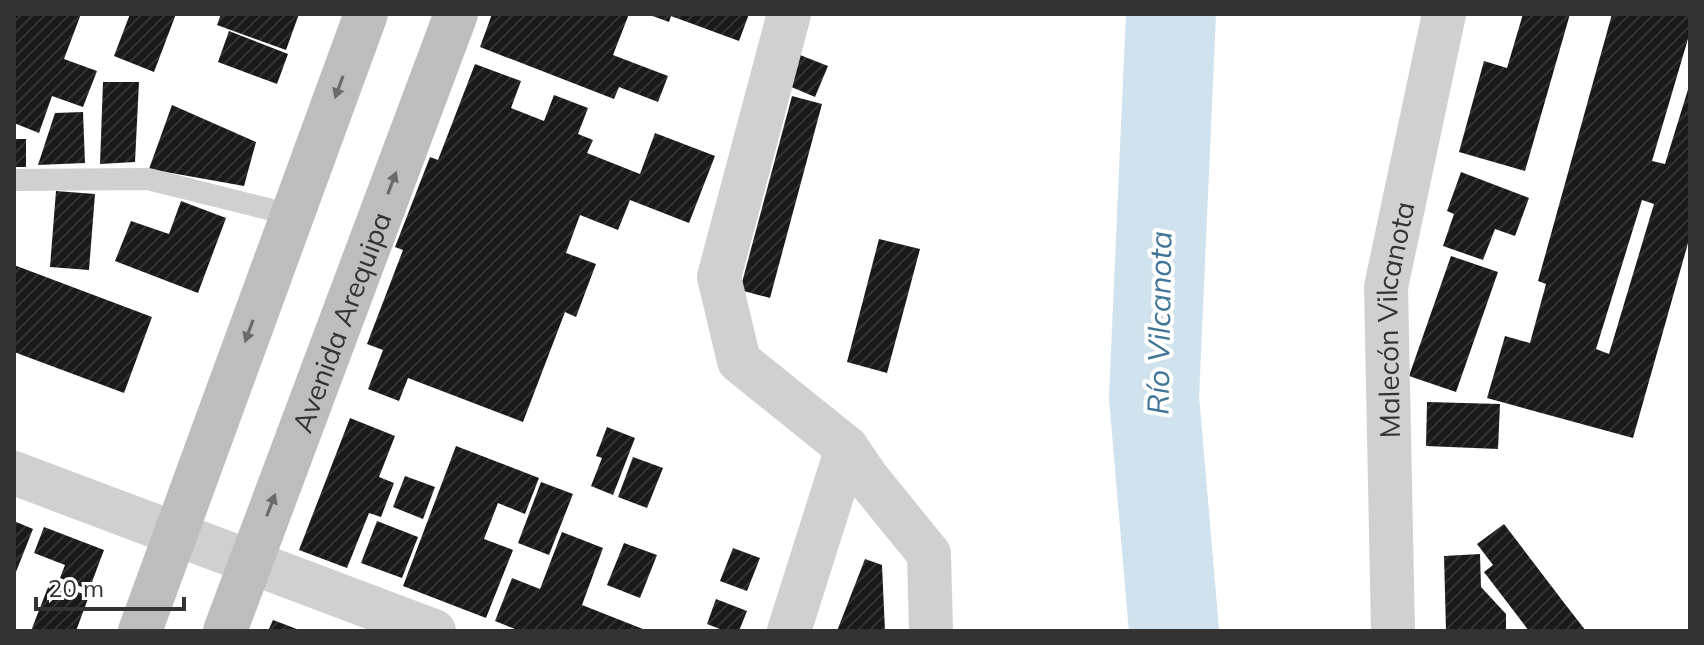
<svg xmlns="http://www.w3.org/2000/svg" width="1704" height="645" viewBox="0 0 1704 645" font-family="Mulish,sans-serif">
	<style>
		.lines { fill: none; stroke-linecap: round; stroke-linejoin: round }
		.river { stroke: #cfe2ee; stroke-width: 90 }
		.building { fill: url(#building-hatch); fill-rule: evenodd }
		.lane { stroke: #d0d0d0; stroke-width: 22 }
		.street { stroke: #d0d0d0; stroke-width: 44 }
		.secondary { stroke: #bdbdbd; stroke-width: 44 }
		.oneway { fill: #6a6a6a }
		.labels { text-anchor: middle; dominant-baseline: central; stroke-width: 8; stroke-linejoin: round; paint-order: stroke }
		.street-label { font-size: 28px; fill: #333; stroke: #fff }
		.water-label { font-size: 30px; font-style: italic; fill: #3f7597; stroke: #fff }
	</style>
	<defs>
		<pattern id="building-hatch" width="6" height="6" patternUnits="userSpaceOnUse" patternTransform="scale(2)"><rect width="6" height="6" fill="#1a1a1a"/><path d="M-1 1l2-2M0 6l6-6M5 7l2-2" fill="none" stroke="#333"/></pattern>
	</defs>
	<rect width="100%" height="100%" fill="#fff"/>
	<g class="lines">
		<!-- river -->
		<polyline class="river" points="1171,14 1154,397 1174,631"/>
	</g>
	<!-- building -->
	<g class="building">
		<polygon points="14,14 81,14 64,59 97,71 83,107 52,96 39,133 14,123"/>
		<polygon points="130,14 176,14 154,72 114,56"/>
		<polygon points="221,14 299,14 286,50 217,25"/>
		<polygon points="492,14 629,14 613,55 668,76 658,102 619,87 614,99 480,47"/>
		<polygon points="647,14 749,14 739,41 671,16 669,22"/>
		<polygon points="1523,14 1570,14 1525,171 1459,152 1484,61 1507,68"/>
		<path d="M1612,14H1690V32L1652,161L1665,164L1690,83V236L1633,438L1487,398L1505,336L1530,343L1546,284L1538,281ZM1642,200L1654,204L1609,354L1596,349Z"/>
		<polygon points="229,31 288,54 277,84 218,62"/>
		<polygon points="800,55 828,66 815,97 789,86"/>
		<polygon points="475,64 521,81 511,108 544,121 554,95 588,108 578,134 593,140 587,153 640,174 655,133 715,156 689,223 630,200 618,230 580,215 566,253 596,264 576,317 565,312 523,422 408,378 399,401 368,389 383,350 367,344 403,250 395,247 430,157 438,160"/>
		<polygon points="103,82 139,82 135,162 100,164"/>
		<polygon points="792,96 822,104 770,298 740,290"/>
		<polygon points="172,105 256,142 244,186 149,169"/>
		<polygon points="83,112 85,163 38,165 55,113"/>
		<rect x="14" y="139" width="12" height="28"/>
		<polygon points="1461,172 1529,198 1515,236 1495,229 1483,260 1443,246 1454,214 1447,211"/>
		<polygon points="56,191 95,194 89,270 50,267"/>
		<polygon points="181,201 226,218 198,293 115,261 131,221 169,234"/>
		<polygon points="879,239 920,249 887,373 847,362"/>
		<polygon points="1451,256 1498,272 1456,392 1409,376"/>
		<polygon points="14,265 152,317 124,393 14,352"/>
		<polygon points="1427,402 1500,404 1498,449 1426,446"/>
		<polygon points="350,418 395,436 379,477 394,483 381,517 369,513 347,568 299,550"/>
		<polygon points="607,427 635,438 613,495 591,486 602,458 596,456"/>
		<polygon points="456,446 539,478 525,514 498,503 484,539 513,550 486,618 403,586"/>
		<polygon points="633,457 663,468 647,508 618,497"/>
		<polygon points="405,476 435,487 423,519 393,507"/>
		<polygon points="541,482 573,494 549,555 518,543"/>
		<polygon points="14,521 33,529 14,577"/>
		<polygon points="377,521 418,537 402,578 361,563"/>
		<polygon points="1504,524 1565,604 1586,631 1529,631 1484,572 1493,565 1477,544"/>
		<polygon points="44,527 104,550 89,590 60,578 65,565 34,553"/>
		<polygon points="562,532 603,548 582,605 648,631 520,631 495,621 512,578 540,589"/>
		<polygon points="624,543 657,555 640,598 607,585"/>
		<polygon points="733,548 760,558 747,591 720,581"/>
		<polygon points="1480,554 1481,587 1506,614 1506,631 1446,631 1444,556"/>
		<polygon points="865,559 882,565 885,631 837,631"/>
		<polygon points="50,582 89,596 76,631 31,631"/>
		<polygon points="716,599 747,611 739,631 725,631 707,624"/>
		<polygon points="273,620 302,631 268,631"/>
	</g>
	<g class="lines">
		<!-- lane -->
		<polyline class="lane" points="14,180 148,179 292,215"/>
		<!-- street -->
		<g class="street">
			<polyline points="789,14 719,277 739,361 847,448 868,479 929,554 931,631"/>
			<polyline points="14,473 434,631"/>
			<polyline points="789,631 847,448"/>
			<path id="s1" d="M1393,631L1386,287L1444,14"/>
		</g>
		<!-- secondary -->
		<g class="secondary">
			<polyline points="140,631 366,14"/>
			<path id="s2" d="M225,631L456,14"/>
		</g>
	</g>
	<!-- one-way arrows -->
	<defs><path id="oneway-solid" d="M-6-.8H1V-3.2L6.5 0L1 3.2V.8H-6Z" transform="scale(2)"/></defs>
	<g class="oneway">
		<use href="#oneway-solid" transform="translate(339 87) rotate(110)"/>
		<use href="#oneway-solid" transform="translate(392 183) rotate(-69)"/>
		<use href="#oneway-solid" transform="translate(249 331) rotate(110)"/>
		<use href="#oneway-solid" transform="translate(271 505) rotate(-69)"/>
	</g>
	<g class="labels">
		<!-- street labels -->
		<g class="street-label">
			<text stroke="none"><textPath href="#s1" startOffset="312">Malecón Vilcanota</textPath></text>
			<text stroke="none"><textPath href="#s2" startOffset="330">Avenida Arequipa</textPath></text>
		</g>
		<!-- water labels -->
		<g class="water-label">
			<text transform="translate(1159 323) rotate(-89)">Río Vilcanota</text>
		</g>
	</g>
	<!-- border -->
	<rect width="1704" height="645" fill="none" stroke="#333333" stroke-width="32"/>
	<!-- scale -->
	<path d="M36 597v12h148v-12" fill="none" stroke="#333333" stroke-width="4"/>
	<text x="48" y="597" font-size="24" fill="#333333" stroke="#ffffff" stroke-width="6" paint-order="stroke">20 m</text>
</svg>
